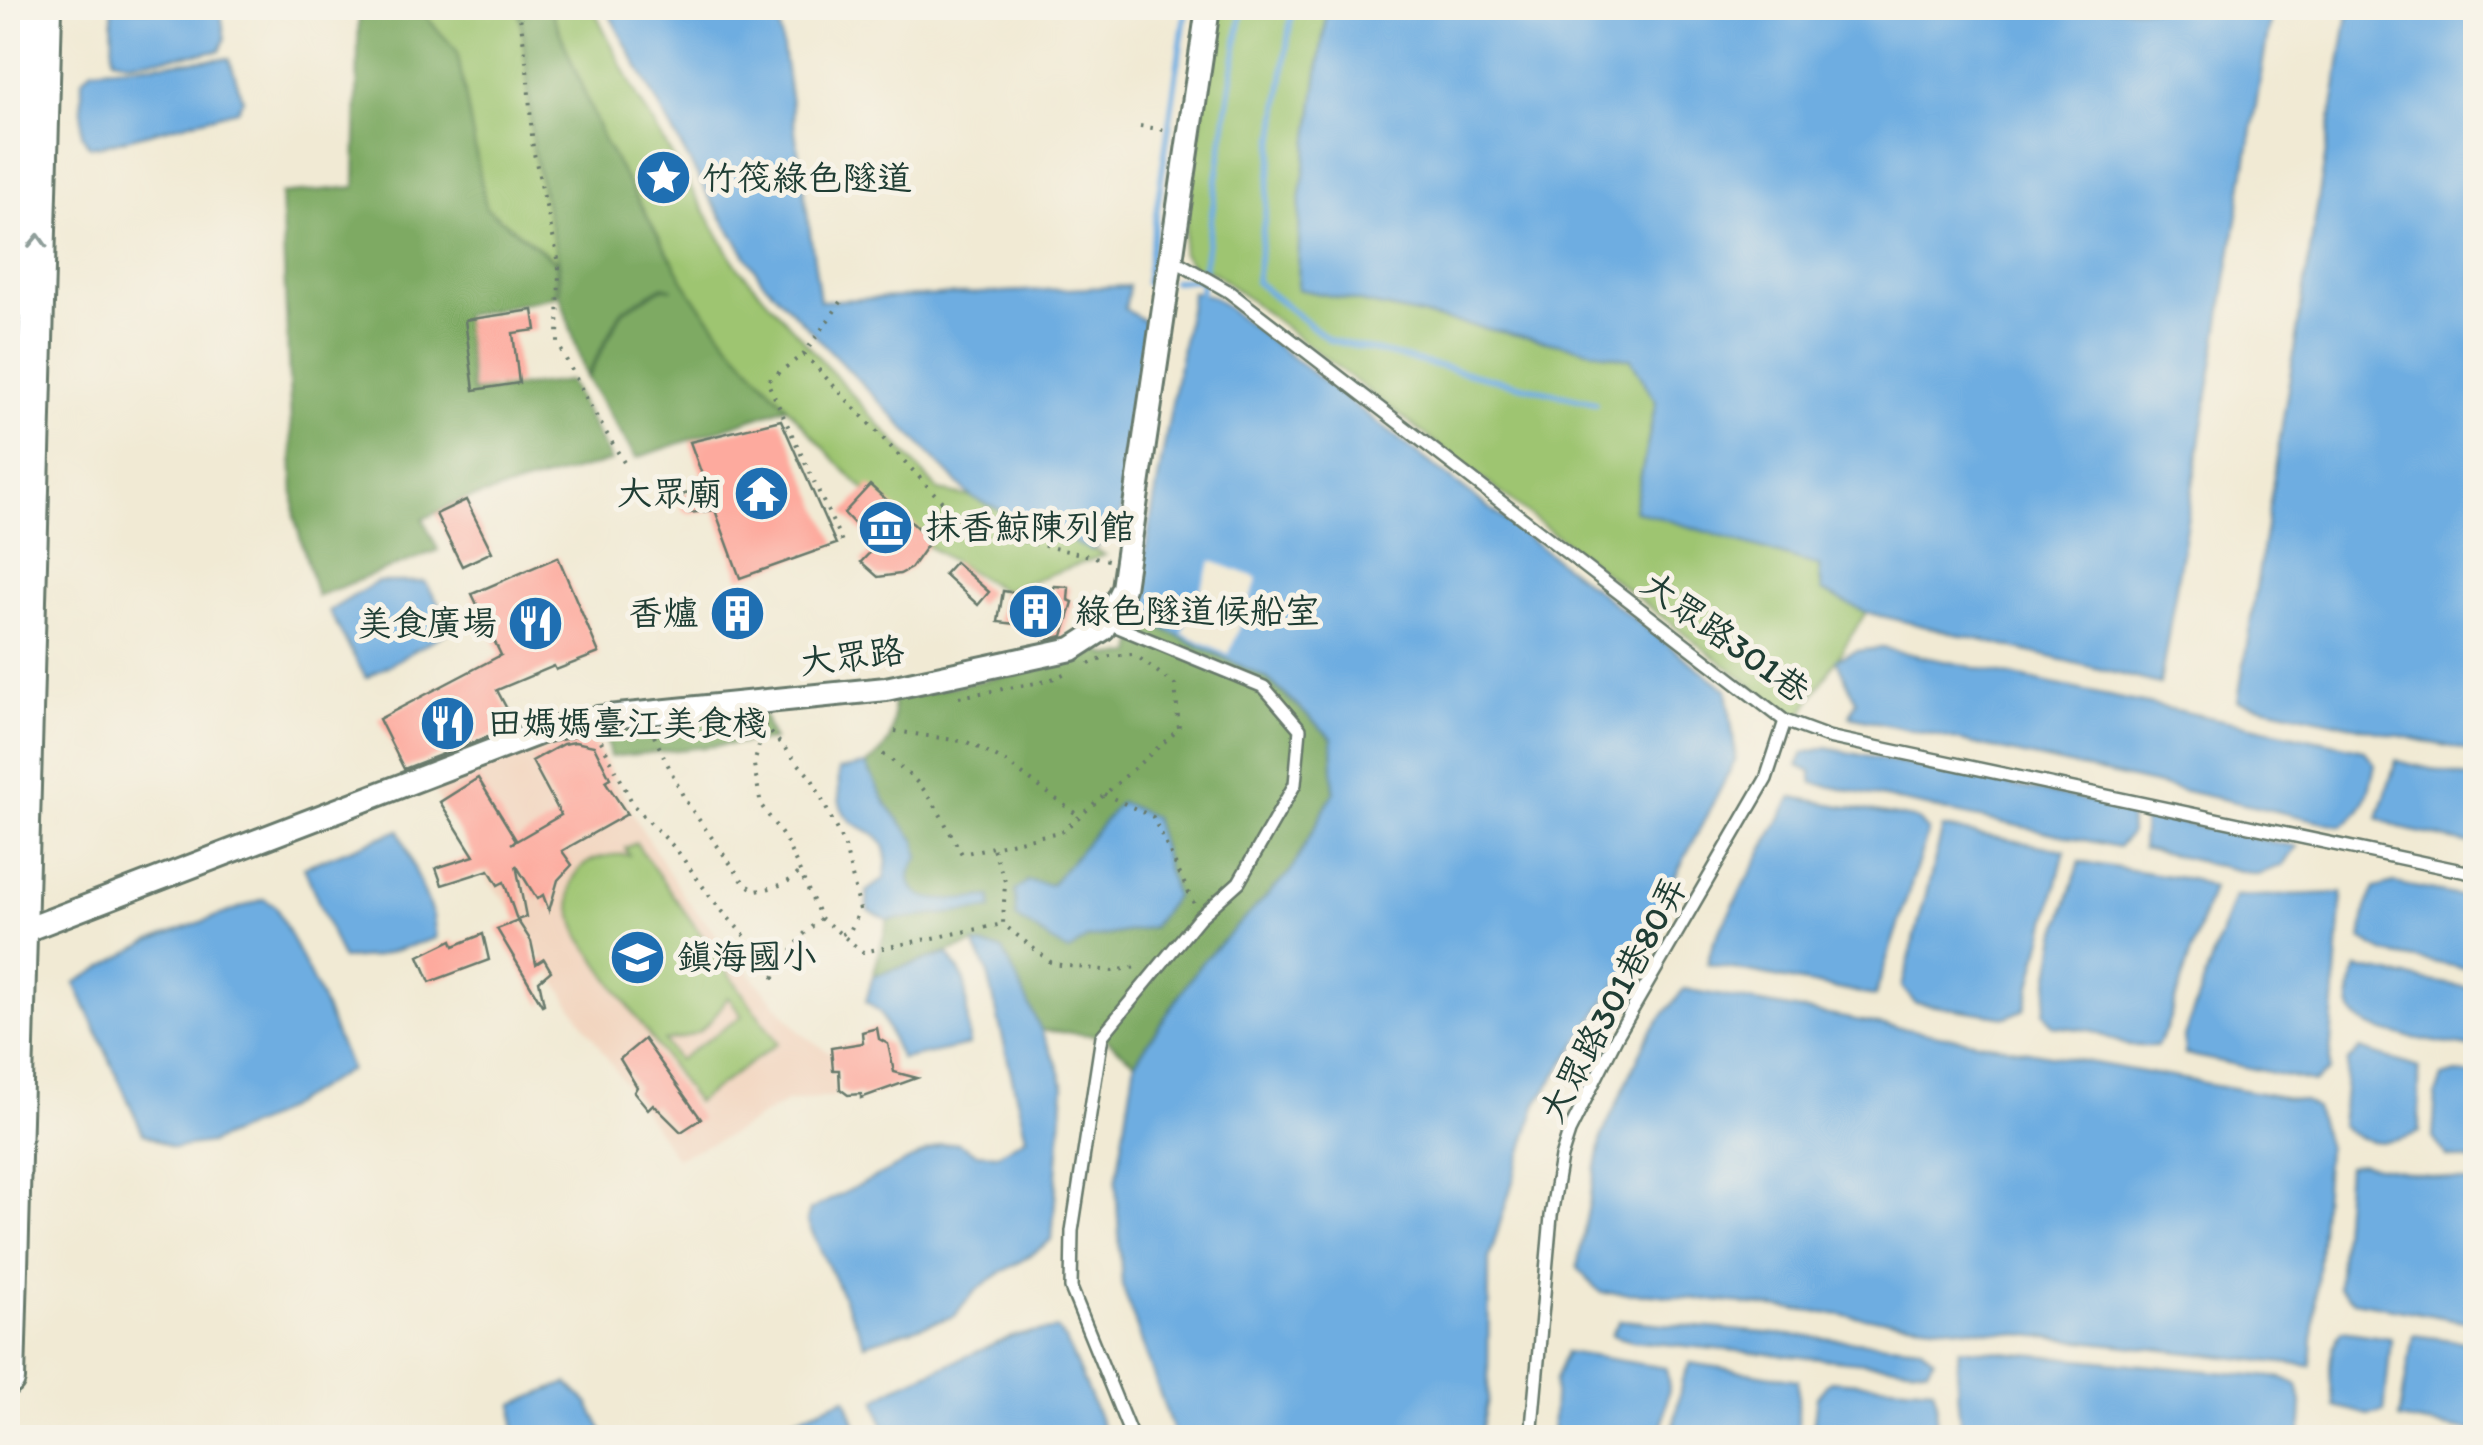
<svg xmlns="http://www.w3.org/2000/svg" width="2483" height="1445" viewBox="0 0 2483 1445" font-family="Itim,'LXGW WenKai TC',sans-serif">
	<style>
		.built { fill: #f2d4be }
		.green { fill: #9ec571; stroke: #5e8152; stroke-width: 2.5; fill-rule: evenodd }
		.forest { fill: #7eaa63; stroke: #4e744c; stroke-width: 2.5; fill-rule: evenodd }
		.water { fill: #6eade1; stroke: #46758a; stroke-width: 2.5 }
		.pier { fill: #f1ead4 }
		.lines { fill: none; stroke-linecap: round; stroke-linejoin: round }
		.stream { stroke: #6eade1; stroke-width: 6 }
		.building { fill: #fdaa9e }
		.lane-casing { stroke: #687a6c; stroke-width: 16 }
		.street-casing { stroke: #687a6c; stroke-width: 28 }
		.secondary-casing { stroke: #687a6c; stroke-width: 38 }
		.path { stroke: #687a6c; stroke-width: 4; stroke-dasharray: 2.5 8; stroke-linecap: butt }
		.lane { stroke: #fff; stroke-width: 11 }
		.street { stroke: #fff; stroke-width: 22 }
		.secondary { stroke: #fff; stroke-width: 32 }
		.oneway { stroke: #8f9e9a }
		.labels { text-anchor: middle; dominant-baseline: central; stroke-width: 10; stroke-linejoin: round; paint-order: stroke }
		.poi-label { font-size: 35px; fill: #1f3d34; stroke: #f7f3e8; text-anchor: start }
		.street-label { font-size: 35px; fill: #1f3d34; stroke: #f7f3e8 }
	</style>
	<rect width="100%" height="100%" fill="#f7f3e8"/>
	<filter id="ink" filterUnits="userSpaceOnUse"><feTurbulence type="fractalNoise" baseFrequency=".01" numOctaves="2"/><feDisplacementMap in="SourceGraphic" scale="20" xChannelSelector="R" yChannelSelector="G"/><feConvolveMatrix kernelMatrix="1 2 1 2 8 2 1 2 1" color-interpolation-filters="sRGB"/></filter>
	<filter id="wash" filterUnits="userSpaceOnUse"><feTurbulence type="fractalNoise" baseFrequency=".0048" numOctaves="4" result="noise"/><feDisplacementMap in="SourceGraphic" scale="40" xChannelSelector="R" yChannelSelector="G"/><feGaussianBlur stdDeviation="2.25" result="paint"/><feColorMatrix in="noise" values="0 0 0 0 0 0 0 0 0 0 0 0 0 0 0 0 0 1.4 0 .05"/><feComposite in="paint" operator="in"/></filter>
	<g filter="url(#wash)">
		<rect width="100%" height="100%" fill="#f1ead4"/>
		<!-- built -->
		<polygon class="built" points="592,735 637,821 684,897 801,1033 830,1053 836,1096 786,1102 726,1137 676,1158 570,1004 512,909 489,882 434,791 526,749"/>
		<!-- green -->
		<g class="green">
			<polygon points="418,8 519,8 527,68 533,149 559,263 486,208 457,51"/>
			<polygon points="550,8 593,8 638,98 736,265 939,491 971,497 1105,555 1003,591 914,538 844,470 730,344 692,295 604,141"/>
			<polygon points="1217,8 1327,8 1300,203 1298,289 1631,359 1656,401 1634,510 1819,566 1822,591 1866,612 1798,721 1213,272 1195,268 1182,253"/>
			<path d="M636,843L778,1043L696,1102L580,937C559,889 570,852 629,855L625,848ZM728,997L742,1016L678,1060L664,1041C703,1036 707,1027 728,997Z"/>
		</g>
		<!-- forest -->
		<g class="forest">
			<polygon points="359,8 418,8 457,51 486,208 557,263 556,296 463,316 472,392 569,381 611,461 461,501 423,519 438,550 317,596 295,519 281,194 355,187"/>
			<polygon points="519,8 550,8 604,141 692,295 730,344 787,407 636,458 587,379 623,311 663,288 673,289 663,286 622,310 586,377 559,292 559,263 533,149 527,68"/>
			<path d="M1140,617L1268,679L1332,738L1334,792L1291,871L1201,963L1135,1062L1102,1036L1040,1030L1003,950L974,944L873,976L888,920L992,909L990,897C969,898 915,911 910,881C908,871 915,852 916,841L887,805L866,765C893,747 895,730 893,698L1034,670L1100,651L1110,656L1133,654ZM1072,862L1152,927L1086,939L1028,881L1050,885Z"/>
			<polygon points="763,713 773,740 610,757 604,728"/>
		</g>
		<!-- water -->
		<g class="water">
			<polygon points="112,8 220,8 225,39 220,51 129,62 113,58"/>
			<polygon points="609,8 777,8 820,301 1129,286 1125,309 1147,323 1119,531 1091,550 971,497 762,280 709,197 612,19"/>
			<polygon points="1327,8 2272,8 2160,684 1866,612 1822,591 1819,566 1634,510 1656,402 1631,359 1298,289 1300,203"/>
			<polygon points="2349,8 2475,8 2475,752 2238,701"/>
			<polygon points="229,58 243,100 237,110 100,146 89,146 82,135 82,80 92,69"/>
			<polygon points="1192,292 1213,297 1727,690 1736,759 1627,969 1537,1103 1489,1259 1488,1399 1480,1437 1175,1437 1122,1285 1116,1183 1135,1062 1201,963 1291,871 1334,792 1332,738 1268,679 1140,617 1135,608"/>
			<polygon points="377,582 425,582 454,628 366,678 329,611"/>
			<path d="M1882,648L2364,750L2375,764C2369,792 2366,810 2342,826L1850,716L1856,701L1836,659L1857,651Z"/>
			<polygon points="1826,748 2129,809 2130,834 2118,847 1813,783 1811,772 1798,766 1804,753"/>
			<polygon points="2396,761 2475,779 2475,845 2404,829 2378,818"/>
			<path d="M866,765L887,805L916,841L919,857C914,863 909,870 910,879C912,910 970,898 991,897L992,909L888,920L868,910L867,891L884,879C898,817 851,842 840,803C838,793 839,780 839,770Z"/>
			<polygon points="1792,797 1918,820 1928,832 1875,996 1707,964 1713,943"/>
			<polygon points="1120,802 1153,817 1175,896 1152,927 1086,939 1068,952 1016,917 1015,891 1028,881 1051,885"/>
			<polygon points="2144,815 2298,847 2282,865 2258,875 2142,848"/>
			<polygon points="1943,828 2065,850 2025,1009 2007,1017 1915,1003 1902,987"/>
			<polygon points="399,830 433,916 436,938 373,957 342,959 304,867"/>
			<polygon points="2080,862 2194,880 2212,888 2166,1029 2157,1046 2129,1046 2089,1030 2053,1026 2044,1012 2057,934"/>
			<polygon points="2394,883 2475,899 2475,970 2385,953 2361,939 2366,908 2375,888"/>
			<polygon points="2342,893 2329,1071 2314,1082 2185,1054 2184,1037 2234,897"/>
			<polygon points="264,899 276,907 319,994 350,1069 269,1118 210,1143 173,1148 143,1133 75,983 150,941"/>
			<path d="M974,944L1003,950L1058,1066L1064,1087L1052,1239C1018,1269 981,1274 955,1316L865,1344L807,1221L810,1210L940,1145L958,1143L976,1153L998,1154L1026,1137L987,970Z"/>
			<polygon points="948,954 965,981 969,1045 901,1059 880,1012 866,1001 873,976"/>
			<path d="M2357,968L2475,989V1048C2449,1043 2367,1036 2354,1014C2345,999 2352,983 2357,968Z"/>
			<polygon points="1684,989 2304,1101 2315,1108 2327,1148 2311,1366 1651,1294 1601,1293 1577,1268 1602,1136 1650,1032"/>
			<path d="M2360,1049L2419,1068V1132C2390,1145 2367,1147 2341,1126L2348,1062Z"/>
			<polygon points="2456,1073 2475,1076 2475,1161 2447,1157 2433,1138 2436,1095 2442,1077"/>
			<polygon points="2361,1164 2475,1184 2475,1323 2354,1301 2338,1287 2347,1167"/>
			<polygon points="1620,1320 1921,1347 1934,1359 1928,1369 1632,1341 1611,1335"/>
			<polygon points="1057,1329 1066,1341 1107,1437 887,1437 876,1400 894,1388 1013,1336"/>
			<path d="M2341,1331L2391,1338L2384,1412L2369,1415L2335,1406C2329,1379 2326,1355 2341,1331Z"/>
			<polygon points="2413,1335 2475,1343 2475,1432 2399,1419"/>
			<path d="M1959,1348L2283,1378L2298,1385L2302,1403L2300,1437H1964C1956,1408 1956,1378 1959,1348Z"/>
			<polygon points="1566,1352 1666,1368 1669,1388 1660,1437 1552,1437 1555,1380"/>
			<polygon points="1690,1363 1798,1380 1798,1437 1672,1437 1682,1380"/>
			<polygon points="1830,1381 1933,1388 1937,1402 1935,1437 1812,1437 1817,1397"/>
			<polygon points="567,1383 588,1403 606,1437 514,1437 514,1404"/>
			<polygon points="846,1398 860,1437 749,1437"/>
		</g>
		<!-- pier -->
		<polygon class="pier" points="1212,561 1258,578 1229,654 1182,633"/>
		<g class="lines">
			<!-- stream -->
			<g class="stream">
				<polyline points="1292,8 1256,282 1329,340 1595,403"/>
				<polyline points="1174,281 1201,279"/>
				<polyline points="1162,282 1146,283 1186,8"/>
				<polyline points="1199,302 1242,8"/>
			</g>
		</g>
		<g id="blocks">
			<!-- building -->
			<g class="building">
				<polygon points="533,310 536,330 513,333 519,383 474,390 465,320"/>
				<polygon points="781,420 836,544 740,578 715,510 689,513 683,510 678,502 684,494 708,491 690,442"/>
				<polygon points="870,485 931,540 911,568 900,574 878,577 861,562 900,521 864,534 844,513"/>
				<polygon points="466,500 492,552 462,566 436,514"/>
				<polygon points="558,557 599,653 556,670 554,666 497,690 516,726 404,769 379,719 501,655 472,594"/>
				<polygon points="955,562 989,592 978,605 944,574"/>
				<polygon points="1054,586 1069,587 1068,600 1073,602 1063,636 1049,639 1050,628 998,622 1003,591 1053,598"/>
				<polygon points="575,742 594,746 610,778 605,781 627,814 562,851 572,865 558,880 549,911 543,895 537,899 516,865 526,917 517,920 504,882 498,885 489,870 442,885 436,868 474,856 440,802 478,778 516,840 511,844 561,815 532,761 563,744"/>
				<polygon points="518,921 531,941 536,964 544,959 551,971 539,981 544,1004 542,1005 497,929"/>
				<polygon points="483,934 489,960 430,982 419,956 452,940 454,946"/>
				<polygon points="877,1028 879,1039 888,1044 894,1072 917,1078 861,1098 861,1094 848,1095 840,1089 839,1070 833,1070 831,1048 863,1043 862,1032"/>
				<polygon points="644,1039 701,1119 681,1132 653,1104 648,1109 634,1092 637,1087 620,1059"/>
			</g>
		</g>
	</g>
	<g filter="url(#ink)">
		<use href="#blocks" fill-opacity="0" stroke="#687a6c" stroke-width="2.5"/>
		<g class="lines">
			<defs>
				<g id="lane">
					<polyline points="1172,259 1228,291 1785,721 1828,737 2476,874"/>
					<polyline points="1106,622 1264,687 1300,729 1295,784 1239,882 1199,918 1102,1036 1072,1231 1071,1288 1132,1438"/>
					<polyline points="1531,1438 1551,1216 1561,1157 1569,1132 1617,1036 1766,779 1785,721"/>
				</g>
				<polyline id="street" points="10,936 544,731 598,718 886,689 1072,649 1103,629 1123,588 1208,8"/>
				<g id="secondary">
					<polyline points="8,302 16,8"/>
					<polyline points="8,1379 45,8"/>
				</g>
			</defs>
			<!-- lane casing -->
			<use href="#lane" class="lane-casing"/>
			<!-- street casing -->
			<use href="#street" class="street-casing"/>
			<!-- secondary casing -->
			<use href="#secondary" class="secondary-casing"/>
			<!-- path -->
			<g class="path">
				<polyline points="519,8 527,68 533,149 559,263 558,344 592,409 628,469"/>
				<polyline points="1140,126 1171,131"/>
				<polyline points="841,302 804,354 767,381 843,544"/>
				<polyline points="804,354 948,508 995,535 1108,560"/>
				<polyline points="1089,664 1110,656 1133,654"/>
				<polyline points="959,697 1047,681 1066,673"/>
				<polyline points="764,725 754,765 761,805 785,839 821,918 863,952 1003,924"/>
				<polyline points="764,725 812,779 845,847 860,910 851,929 841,935"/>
				<polyline points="895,731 967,742 1006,762 1079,816"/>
				<path d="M654,736L685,800L744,883L756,891C773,888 786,885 799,873"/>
				<polyline points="601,741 634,806 676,849 714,902 762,955 774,977 803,935 821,918"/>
				<path d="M883,754C933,790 933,803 962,854L1063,831L1179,729L1175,685L1134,654"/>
				<polyline points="1104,794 1153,817 1194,904"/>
				<polyline points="993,849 1005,881 1003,924 1053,964 1112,971 1137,967"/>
			</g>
			<!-- lane -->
			<use href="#lane" class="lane"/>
			<!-- street -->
			<use href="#street" class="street"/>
			<!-- secondary -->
			<use href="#secondary" class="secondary"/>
		</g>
		<!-- one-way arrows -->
		<defs><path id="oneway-chevron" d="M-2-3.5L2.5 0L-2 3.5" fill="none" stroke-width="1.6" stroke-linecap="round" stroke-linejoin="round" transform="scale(2.5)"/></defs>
		<use class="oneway" href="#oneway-chevron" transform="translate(38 241) rotate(-88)"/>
	</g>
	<!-- icons -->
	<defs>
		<symbol id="sight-disc" viewBox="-11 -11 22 22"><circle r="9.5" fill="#1f6fb2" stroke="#f7f3e8"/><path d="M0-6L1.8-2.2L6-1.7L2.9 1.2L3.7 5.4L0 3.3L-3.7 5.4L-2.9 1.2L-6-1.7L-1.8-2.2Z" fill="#fff"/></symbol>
		<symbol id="temple-disc" viewBox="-11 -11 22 22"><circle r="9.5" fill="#1f6fb2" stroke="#f7f3e8"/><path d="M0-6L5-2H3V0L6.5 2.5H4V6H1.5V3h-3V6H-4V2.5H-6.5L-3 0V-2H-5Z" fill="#fff"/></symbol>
		<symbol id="museum-disc" viewBox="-11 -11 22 22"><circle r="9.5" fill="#1f6fb2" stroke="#f7f3e8"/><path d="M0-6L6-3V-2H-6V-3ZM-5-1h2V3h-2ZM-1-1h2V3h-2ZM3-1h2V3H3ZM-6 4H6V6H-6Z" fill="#fff"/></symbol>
		<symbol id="building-disc" viewBox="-11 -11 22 22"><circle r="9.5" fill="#1f6fb2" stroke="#f7f3e8"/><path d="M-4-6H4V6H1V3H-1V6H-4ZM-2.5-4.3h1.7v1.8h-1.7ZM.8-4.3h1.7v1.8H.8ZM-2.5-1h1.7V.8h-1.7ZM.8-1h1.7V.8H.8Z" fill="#fff"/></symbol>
		<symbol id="restaurant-disc" viewBox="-11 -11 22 22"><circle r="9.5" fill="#1f6fb2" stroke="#f7f3e8"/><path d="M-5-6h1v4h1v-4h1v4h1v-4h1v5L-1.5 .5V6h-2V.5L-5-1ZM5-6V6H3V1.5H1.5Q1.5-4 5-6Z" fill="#fff"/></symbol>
		<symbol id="school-disc" viewBox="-11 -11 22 22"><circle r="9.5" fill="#1f6fb2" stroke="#f7f3e8"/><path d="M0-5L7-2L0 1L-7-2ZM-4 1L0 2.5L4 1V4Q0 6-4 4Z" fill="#fff"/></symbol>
	</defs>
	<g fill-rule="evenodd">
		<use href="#sight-disc" x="632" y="146" width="63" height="63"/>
		<use href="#temple-disc" x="730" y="462" width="63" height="63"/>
		<use href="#museum-disc" x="854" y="496" width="63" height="63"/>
		<use href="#building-disc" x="1004" y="580" width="63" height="63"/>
		<use href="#building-disc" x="706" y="582" width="63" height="63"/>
		<use href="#restaurant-disc" x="504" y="592" width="63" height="63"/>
		<use href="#restaurant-disc" x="416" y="692" width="63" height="63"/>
		<use href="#school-disc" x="606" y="926" width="63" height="63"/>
	</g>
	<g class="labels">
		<!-- poi labels -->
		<g class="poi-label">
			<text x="702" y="178">竹筏綠色隧道</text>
			<text x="722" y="493" text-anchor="end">大眾廟</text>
			<text x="925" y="527">抹香鯨陳列館</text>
			<text x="1075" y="611">綠色隧道候船室</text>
			<text x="698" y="613" text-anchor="end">香爐</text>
			<text x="497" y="623" text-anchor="end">美食廣場</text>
			<text x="487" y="723">田媽媽臺江美食棧</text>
			<text x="677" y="957">鎮海國小</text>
		</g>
		<!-- street labels -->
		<g class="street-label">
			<text transform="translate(1726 637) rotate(36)">大眾路301巷</text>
			<text transform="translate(852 656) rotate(-7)">大眾路</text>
			<text transform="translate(1613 999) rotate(-62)">大眾路301巷80弄</text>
		</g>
	</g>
	<!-- margin -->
	<rect width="2483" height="1445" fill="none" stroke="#f7f3e8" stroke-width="40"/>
</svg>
